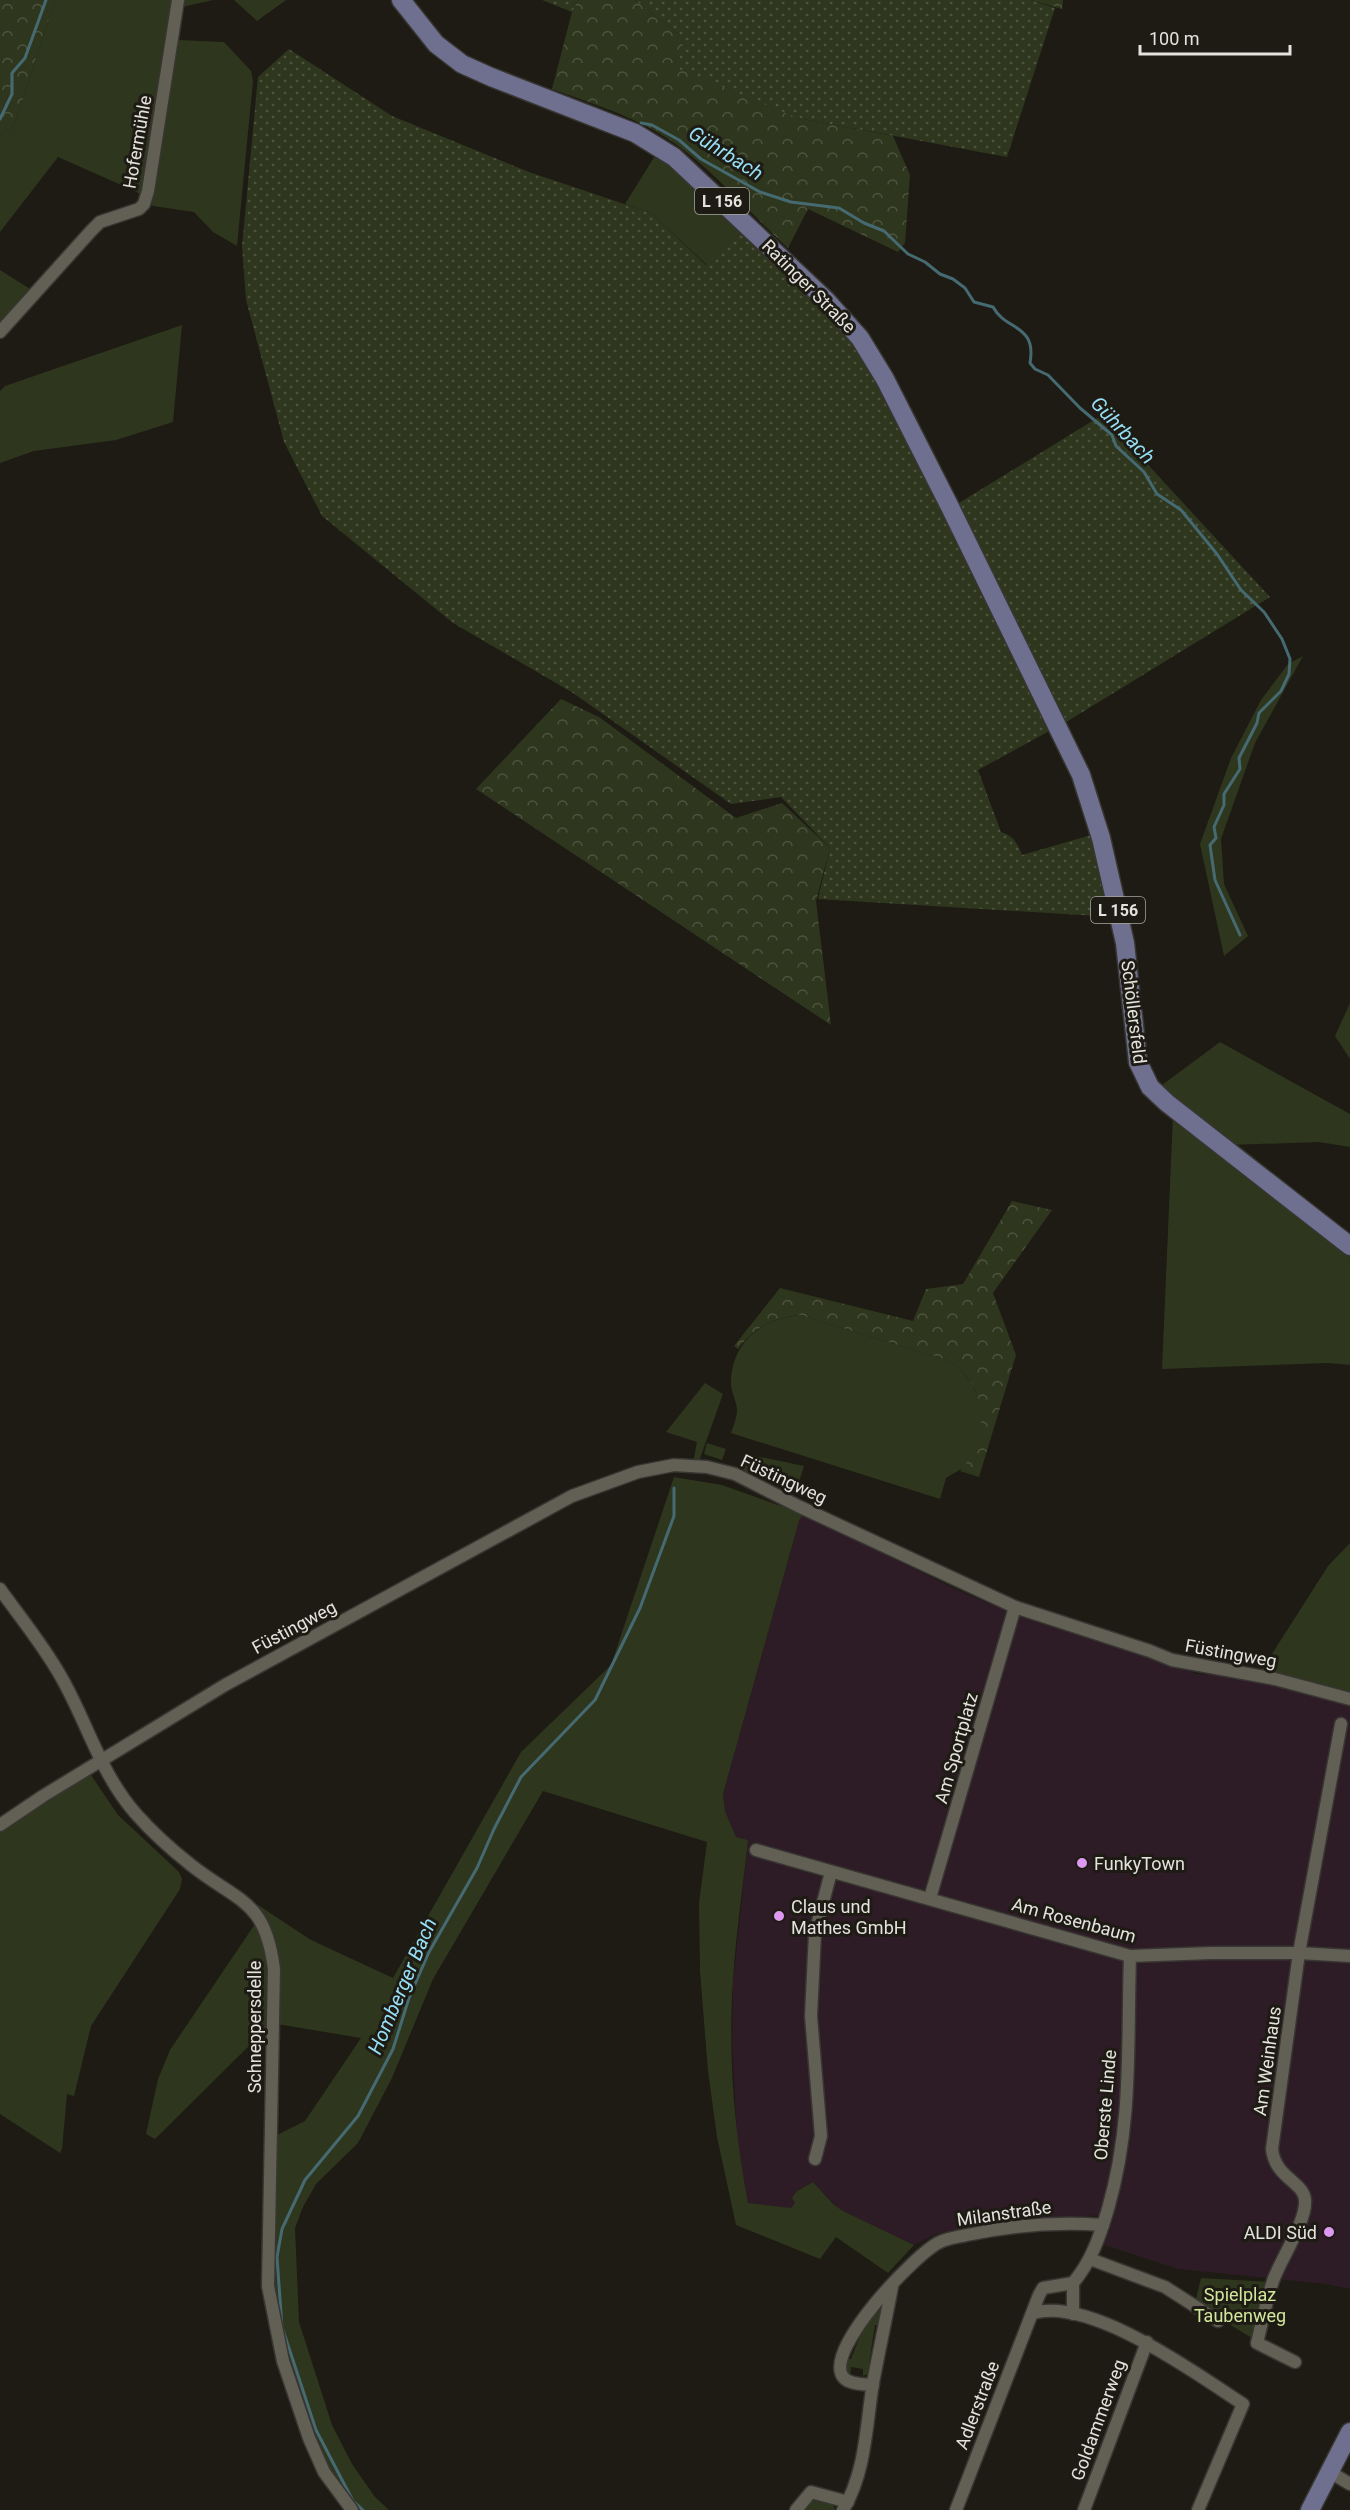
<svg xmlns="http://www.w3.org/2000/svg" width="1350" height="2510" viewBox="0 0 1350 2510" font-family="Roboto,sans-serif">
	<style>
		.industrial { fill: #2d1c25 }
		.green { fill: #2f361e }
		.forest { fill: url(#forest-crowns) }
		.garden { fill: url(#garden-dots) }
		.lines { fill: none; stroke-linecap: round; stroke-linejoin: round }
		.stream { stroke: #466a72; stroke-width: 3 }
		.minor-casing { stroke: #383632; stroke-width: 15 }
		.primary-casing { stroke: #383632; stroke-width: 21 }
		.minor { stroke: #625f55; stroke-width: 12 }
		.primary { stroke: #6f7090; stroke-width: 18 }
		.poi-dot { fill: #de98f2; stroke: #1d1b13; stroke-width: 2 }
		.labels { text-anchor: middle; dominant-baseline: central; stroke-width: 6; stroke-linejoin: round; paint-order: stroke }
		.shield { fill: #1d1b13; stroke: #a8a6a0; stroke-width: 1.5 }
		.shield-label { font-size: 16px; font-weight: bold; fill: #e3e2dc }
		.street-label { font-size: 18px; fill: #e3e2dc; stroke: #1d1b13 }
		.poi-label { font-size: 18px; fill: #e3e2dc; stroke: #1d1b13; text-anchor: start }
		.park-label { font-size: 18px; fill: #d2e79d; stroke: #1d1b13 }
		.water-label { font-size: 20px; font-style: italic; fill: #96dff6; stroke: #1d1b13 }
	</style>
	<defs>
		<pattern id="forest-crowns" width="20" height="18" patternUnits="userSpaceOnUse" patternTransform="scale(1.5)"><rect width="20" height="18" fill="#2f361e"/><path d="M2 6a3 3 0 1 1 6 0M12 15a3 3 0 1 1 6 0" fill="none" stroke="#4d533e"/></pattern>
		<pattern id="garden-dots" width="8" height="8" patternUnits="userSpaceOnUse" patternTransform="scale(1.5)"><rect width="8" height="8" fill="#2f361e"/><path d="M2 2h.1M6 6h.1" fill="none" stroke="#4d533e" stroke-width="1.8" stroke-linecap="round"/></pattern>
	</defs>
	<rect width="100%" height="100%" fill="#1d1b13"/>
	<!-- industrial -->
	<polygon class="industrial" points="803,1514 951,1587 987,1603 1033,1619 1106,1641 1197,1674 1249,1676 1350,1705 1350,2289 1326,2284 1178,2269 1104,2245 1115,2214 1012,2222 936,2234 914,2245 843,2211 833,2204 813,2182 798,2190 793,2198 795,2203 792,2209 748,2203 738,2152 732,2046 733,1982 748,1840 736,1837 725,1811 723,1794 799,1521"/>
	<!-- green -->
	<g class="green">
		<polygon points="55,0 213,0 182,7 178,40 224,42 251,71 253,81 237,246 213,232 194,212 153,206 137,192 58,157 0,232 0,135 14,126"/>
		<polygon points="234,0 286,0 257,21"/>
		<polygon points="658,151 744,229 707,265 651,213 625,204"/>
		<polygon points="0,270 35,292 0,327"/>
		<polygon points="182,325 173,422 116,440 34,451 0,463 0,391 5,386"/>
		<polygon points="1303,656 1255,743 1221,839 1224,884 1248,936 1224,956 1200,844 1231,758 1261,700 1288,664"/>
		<polygon points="1350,1003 1350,1059 1335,1036"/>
		<polygon points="1220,1042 1350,1114 1350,1147 1319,1142 1229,1145 1158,1088"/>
		<polygon points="1173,1115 1350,1257 1350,1365 1328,1363 1162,1369"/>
		<path d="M800,1315L950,1361C982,1383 994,1428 969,1461C963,1470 955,1472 946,1478L940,1499L731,1433C733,1427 737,1417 737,1411C737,1401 731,1393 731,1383C731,1343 762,1318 800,1315Z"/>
		<polygon points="705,1383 723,1394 698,1464 693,1463 697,1442 666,1432"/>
		<polygon points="707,1443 726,1449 722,1460 704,1454"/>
		<polygon points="751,1455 804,1466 796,1491 737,1469 742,1459"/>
		<path d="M674,1477L722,1485L803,1514L799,1521L723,1794L725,1811L736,1837L748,1840C743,1887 736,1933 733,1980C728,2055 734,2130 748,2203L791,2208L795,2203L792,2198L797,2191L813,2182L833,2204L843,2211L914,2245L888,2273L836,2237L820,2259L736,2225L717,2137L708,2071L700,1971L699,1903L707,1842L543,1791L433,1979L392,2078L358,2143L316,2184L303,2207L295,2228L299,2322L332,2425L352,2464L375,2497L389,2510H355L336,2485L299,2405L270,2287L275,2136L305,2121L361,2038L277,2024L265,1919L255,1903L311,1940L393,1978L521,1752L611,1665Z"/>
		<polygon points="1350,1543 1350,1692 1261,1671 1328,1566"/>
		<polygon points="89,1772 118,1815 179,1872 182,1879 180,1889 91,2026 74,2096 67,2094 62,2149 60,2153 0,2114 0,1830"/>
		<path d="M257,1921C271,1957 270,1988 268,2027L155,2139L146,2134L158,2079L170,2050Z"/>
		<polygon points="1201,2278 1270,2282 1255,2340 1195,2303"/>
		<polygon points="883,2299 878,2325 875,2325 869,2363 873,2365 868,2374 863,2376 863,2369 851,2367 850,2376 845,2369 848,2359 851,2359 862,2331"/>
		<polygon points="811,2497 832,2502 835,2510 801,2510"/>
	</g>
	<!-- forest -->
	<g class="forest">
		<polygon points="0,0 55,0 14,126 0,135"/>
		<path d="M578,0H635L682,37L798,118L893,136L910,175L905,243L898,252L808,209L788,248C750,213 715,172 673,142C637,117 593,104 552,89L572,12Z"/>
		<polygon points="1031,0 1063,0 1062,9"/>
		<polygon points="561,699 599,717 736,818 782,803 830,848 816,901 831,1025 476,789"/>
		<path d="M1012,1201L1052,1210L993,1293L1016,1355L979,1477L960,1471C991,1437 989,1388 950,1361L800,1315C774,1317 754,1328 738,1349L734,1346L780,1288L913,1321L926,1289L963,1284Z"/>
	</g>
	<!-- garden -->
	<g class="garden">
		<polygon points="542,0 578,0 572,12"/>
		<polygon points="635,0 1031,0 1055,8 1007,157 798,118 679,69 682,37"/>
		<path d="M289,49L392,116L529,172L651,213L706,265L744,229L852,334L1055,728L978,770L1001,832C1014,836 1017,843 1022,855L1091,835L1114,917L818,899L830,848L781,797L731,804L573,693L453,623L322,516L284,442L246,300L242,246L258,77Z"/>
		<polygon points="1102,415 1270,597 1063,724 954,506"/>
	</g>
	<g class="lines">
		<!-- stream -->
		<g class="stream">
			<polyline points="0,119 12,94 12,73 25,58 46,0"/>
			<path d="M641,123L652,125L679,140L701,159L760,192L791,202L839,208L864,223L884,231L908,254L925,262L940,274L953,279L965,288L974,302L993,307C1006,331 1037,324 1030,363L1035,369L1048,375L1080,408L1112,435L1116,446L1144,472L1157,494L1181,510L1217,554L1241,590L1264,612L1282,639L1290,659L1289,674L1281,691L1259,713L1257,723L1239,758L1240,769L1224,794V805L1214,827L1216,838L1210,845L1215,880L1240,935"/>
			<polyline points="363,2510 353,2501 316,2430 282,2327 277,2257 282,2229 305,2180 358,2116 393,2049 409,1998 429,1952 477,1868 494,1829 521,1777 595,1700 640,1608 674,1516 674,1488"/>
		</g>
		<defs>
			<g id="minor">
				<polyline points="0,332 91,231 100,222 139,209 144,204 148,191 178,0"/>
				<path d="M0,1589C20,1617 43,1645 60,1675C87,1721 100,1774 137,1815C153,1833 172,1850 191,1865C239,1903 265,1899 274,1969L268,2286L283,2361L309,2438L324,2472L352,2510"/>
				<polyline points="0,1825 43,1796 225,1685 572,1496 638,1472 674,1465 707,1467 735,1474 798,1506 1015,1607 1150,1651 1172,1660 1275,1679 1350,1699"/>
				<polyline points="756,1850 1130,1956 1211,1953 1299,1953 1350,1956"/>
				<polyline points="930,1898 1015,1607"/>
				<polyline points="815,2159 821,2136 811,2016 815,1933 831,1872"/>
				<polyline points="1090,2259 1165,2287 1218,2321"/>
				<path d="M1073,2283C1091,2262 1100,2236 1108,2209C1133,2122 1127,2045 1130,1956"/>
				<path d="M1033,2313C1092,2297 1195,2373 1243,2404L1198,2510"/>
				<polyline points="1073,2314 1073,2283"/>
				<path d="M1295,2362L1257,2343C1262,2323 1266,2301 1273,2281C1280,2260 1307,2221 1305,2200C1304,2182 1275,2178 1272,2149L1299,1953L1341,1724"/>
				<path d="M873,2385C865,2384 849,2385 843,2377C823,2350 917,2252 940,2242C948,2238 958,2237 967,2235C1012,2225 1058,2222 1103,2225"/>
				<polyline points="1330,2472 1350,2484"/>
				<polyline points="796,2510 811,2492 848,2502"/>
				<path d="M843,2510C866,2472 866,2425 873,2383C879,2351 886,2319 892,2287"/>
				<polyline points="956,2510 1039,2295 1043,2288 1073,2283"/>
				<polyline points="1084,2510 1147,2342"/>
			</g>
			<g id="primary">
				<polyline points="401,0 436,44 462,64 491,77 635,133 674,157 826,300 860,338 885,379 950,507 1081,775 1101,838 1125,943 1138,1062 1150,1087 1167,1103 1350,1246"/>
				<polyline points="1310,2510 1350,2432"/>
			</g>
		</defs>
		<!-- minor casing -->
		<use href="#minor" class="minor-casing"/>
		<!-- primary casing -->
		<use href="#primary" class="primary-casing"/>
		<!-- minor -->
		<use href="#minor" class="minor"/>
		<!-- primary -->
		<use href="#primary" class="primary"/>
	</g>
	<!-- markers -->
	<g class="poi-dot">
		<circle cx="1082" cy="1863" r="6"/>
		<circle cx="779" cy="1916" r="6"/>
		<circle cx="1329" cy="2232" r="6"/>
	</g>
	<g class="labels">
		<!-- shield labels -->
		<g class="shield">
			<rect x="695" y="188" width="54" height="26" rx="4.5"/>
			<rect x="1091" y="897" width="54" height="26" rx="4.5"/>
		</g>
		<g class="shield-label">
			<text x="722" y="201">L 156</text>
			<text x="1118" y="910">L 156</text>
		</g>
		<!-- street labels -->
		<g class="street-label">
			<text transform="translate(137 142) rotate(-80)">Hofermühle</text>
			<text transform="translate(809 286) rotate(45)">Ratinger Straße</text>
			<text transform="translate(1134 1012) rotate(83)">Schöllersfeld</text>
			<text transform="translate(784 1479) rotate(25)">Füstingweg</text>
			<text transform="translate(294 1627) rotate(-28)">Füstingweg</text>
			<text transform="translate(1231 1653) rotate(10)">Füstingweg</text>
			<text transform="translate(956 1748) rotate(-74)">Am Sportplatz</text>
			<text transform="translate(1074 1920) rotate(15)">Am Rosenbaum</text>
			<text transform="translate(254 2027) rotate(-90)">Schneppersdelle</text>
			<text transform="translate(1267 2061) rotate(-82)">Am Weinhaus</text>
			<text transform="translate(1105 2105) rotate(-85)">Oberste Linde</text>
			<text transform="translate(1004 2213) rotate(-8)">Milanstraße</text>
			<text transform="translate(977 2405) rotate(-69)">Adlerstraße</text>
			<text transform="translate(1098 2420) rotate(-70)">Goldammerweg</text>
		</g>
		<!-- poi labels -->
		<g class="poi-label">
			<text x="1094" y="1863">FunkyTown</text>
			<text x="791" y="1906">Claus und<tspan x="791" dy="21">Mathes GmbH</tspan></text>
			<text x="1317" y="2232" text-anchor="end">ALDI Süd</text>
		</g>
		<!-- park labels -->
		<g class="park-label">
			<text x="1240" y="2294">Spielplaz<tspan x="1240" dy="21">Taubenweg</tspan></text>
		</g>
		<!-- water labels -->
		<g class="water-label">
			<text transform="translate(726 153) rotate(32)">Gührbach</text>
			<text transform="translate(1123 430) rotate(47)">Gührbach</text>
			<text transform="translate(402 1986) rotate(-67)">Homberger Bach</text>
		</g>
	</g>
	<!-- scale -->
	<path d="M1140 45v9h150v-9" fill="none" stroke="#e3e2dc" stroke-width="3"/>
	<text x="1149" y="45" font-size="18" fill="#e3e2dc" stroke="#1d1b13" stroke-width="4.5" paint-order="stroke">100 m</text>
</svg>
